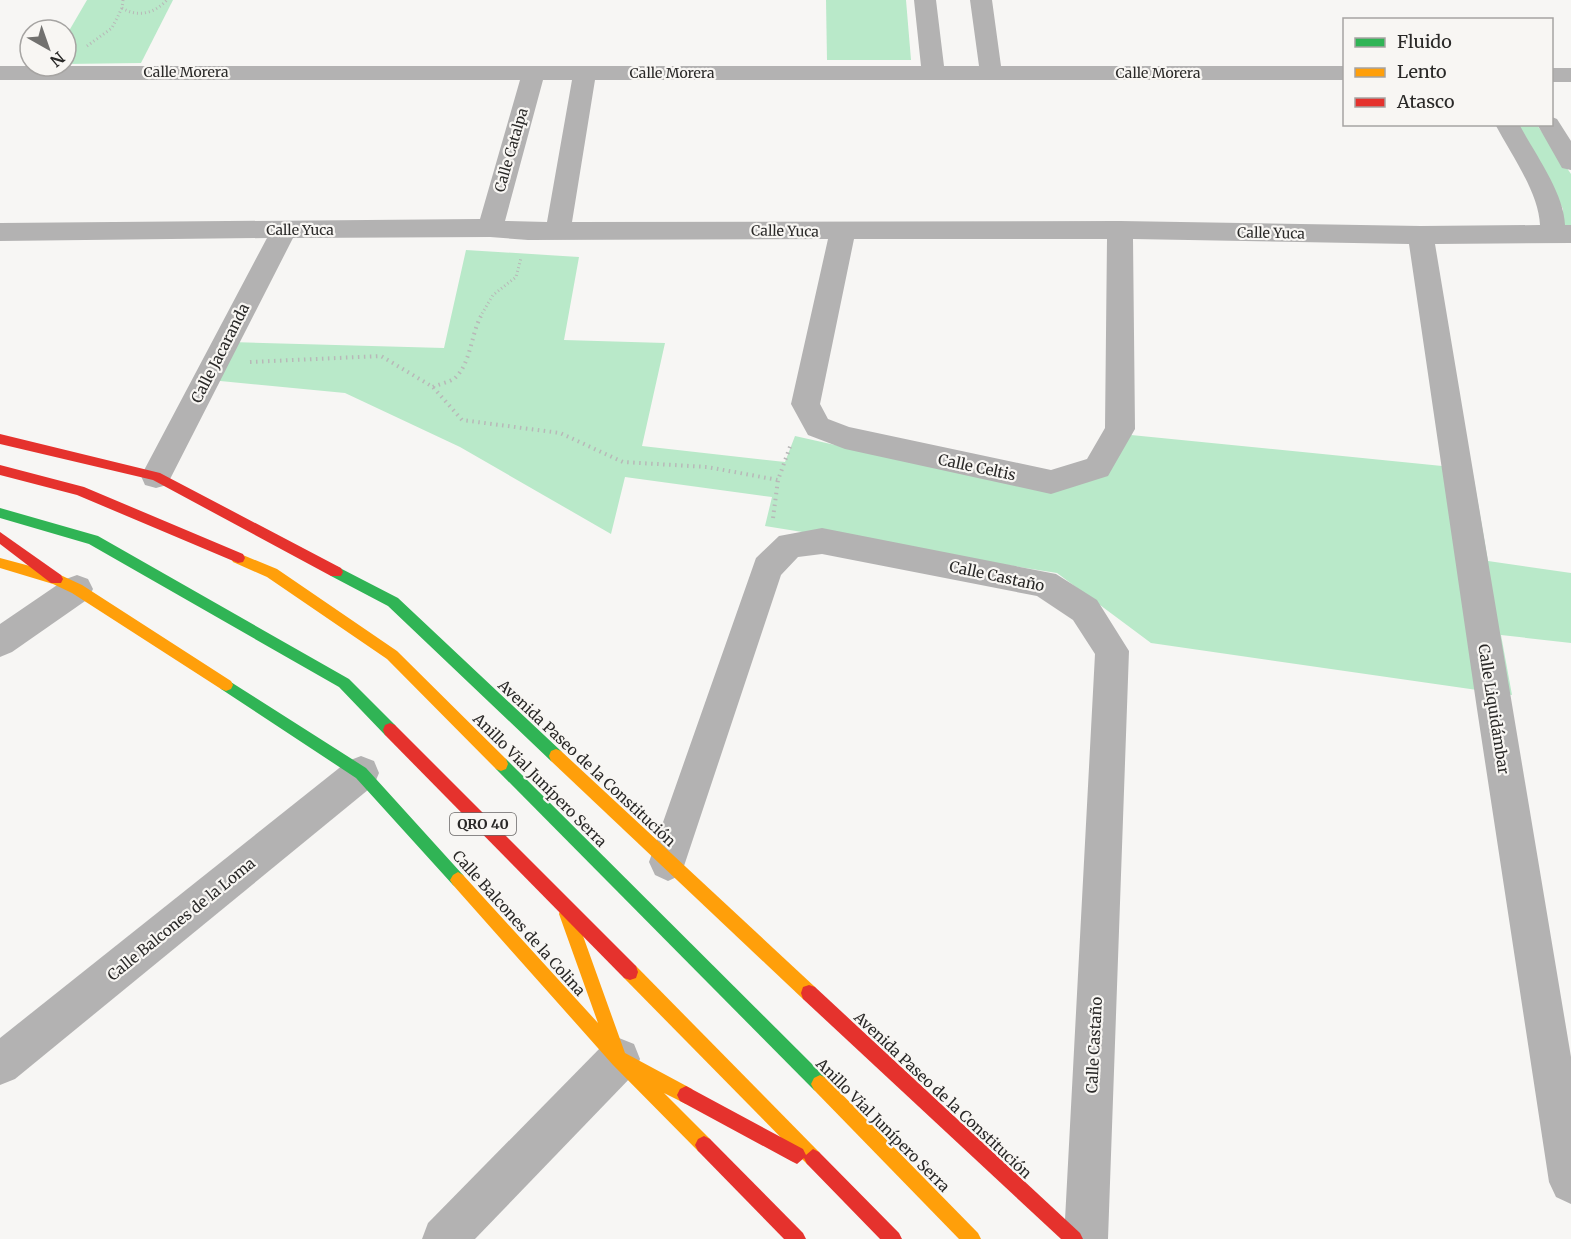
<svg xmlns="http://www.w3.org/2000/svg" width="1571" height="1239" viewBox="0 0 1571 1239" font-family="Merriweather,serif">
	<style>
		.green { fill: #b9e9c9 }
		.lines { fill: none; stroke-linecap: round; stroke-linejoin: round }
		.path-far1 { stroke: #b8b8b8; stroke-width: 3; stroke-dasharray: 1 3; stroke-linecap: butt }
		.path { stroke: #b8b8b8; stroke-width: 4; stroke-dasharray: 1.5 4.5; stroke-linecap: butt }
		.street { fill: #b3b2b2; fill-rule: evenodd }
		.fast { fill: #30b455; fill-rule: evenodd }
		.slow { fill: #ff9f0a; fill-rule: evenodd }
		.jam { fill: #e5322d; fill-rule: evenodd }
		.labels { text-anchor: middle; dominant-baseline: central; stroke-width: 4.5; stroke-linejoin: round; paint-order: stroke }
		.far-street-label { font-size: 14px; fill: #2a2928; stroke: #f8f6f3 }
		.shield { fill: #f8f6f3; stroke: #686665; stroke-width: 1.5 }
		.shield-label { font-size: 14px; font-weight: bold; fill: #2a2928 }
		.street-label { font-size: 15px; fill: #2a2928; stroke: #f8f6f3 }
	</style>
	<rect width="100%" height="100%" fill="#f7f6f4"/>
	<!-- green -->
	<g class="green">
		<polygon points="87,0 173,0 141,63 66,64 66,36"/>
		<polygon points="826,0 906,0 911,60 827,60"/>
		<polygon points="1517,125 1537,125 1571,174 1571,225 1561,225 1563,209"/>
		<polygon points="466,250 579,257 564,340 665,343 642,446 785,462 795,436 853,449 1052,485 1131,435 1472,469 1488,561 1571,573 1571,643 1501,635 1512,695 1151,643 1057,573 765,526 772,497 625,477 611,534 460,447 345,393 210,380 231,342 444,348"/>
	</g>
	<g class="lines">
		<!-- path-far1 -->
		<g class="path-far1">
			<path d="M123,0L122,8C138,18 155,13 167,0"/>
			<polyline points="87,46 112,28 122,8"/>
			<polyline points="480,317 493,295 516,277 521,258"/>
		</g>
		<!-- path -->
		<g class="path">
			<polyline points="250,362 381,356 433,387 462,420 560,433 623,462 707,467 778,480 791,444"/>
			<path d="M433,387C439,384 450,382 455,378C471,363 471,334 481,316"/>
			<polyline points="773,518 778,480"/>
		</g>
		<!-- street -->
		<g class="street">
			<path d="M914,0H936L944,66H979L970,0H992L1001,66H1344V80H595L572,222L1120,221L1421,226L1540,225C1539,193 1511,154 1495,124H1519C1535,154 1564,193 1565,225H1571V243L1435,244L1571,1057V1204L1556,1197L1549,1182L1477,709L1409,244L1133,239L1135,429L1108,476L1051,494L845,449L808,435L791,404L828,239L528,240L490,237L293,238L167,485L156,488L145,485L141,476L267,238L0,241V223L480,219L520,80H0V66H921ZM543,80H572L547,222L505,221ZM854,239H1107L1105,428L1087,459L1051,470L849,427L828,419L820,404Z"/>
			<rect x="1552" y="68" width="19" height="14"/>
			<polygon points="1552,117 1557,119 1571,141 1571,170 1562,168 1537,124 1552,124"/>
			<polygon points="822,528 1056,574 1097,600 1129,651 1108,1239 1064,1239 1095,654 1073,620 1037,596 822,554 798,557 781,575 681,875 668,881 655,875 649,862 756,558 779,536"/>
			<polygon points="77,575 88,579 93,589 88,599 12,652 0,657 0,624 66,579"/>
			<polygon points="361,756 374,761 379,773 374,785 15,1079 0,1085 0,1038 348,761"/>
			<polygon points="619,1038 634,1044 640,1059 634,1074 475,1239 422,1239 428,1223 604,1044"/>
		</g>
		<!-- fast -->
		<g class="fast">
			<polygon points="0,508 98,536 349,679 395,725 397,730 395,735 390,737 385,735 339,687 89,544 0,518"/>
			<polygon points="336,566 398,598 561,751 563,756 561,761 556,763 551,761 388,606 331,576 329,572 331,568"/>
			<polygon points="226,679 366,768 463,875 466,880 463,885 458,888 453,885 356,778 221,689 219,685 221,681"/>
			<polygon points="501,757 506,759 826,1078 829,1084 826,1090 820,1093 814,1090 496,769 494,764 496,759"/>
		</g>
		<!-- slow -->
		<g class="slow">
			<polygon points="238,553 277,569 397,651 506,759 508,764 506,769 501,771 496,769 387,659 267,577 233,562 231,558 233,554"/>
			<polygon points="0,558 56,573 82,585 231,681 233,685 231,689 226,691 221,689 72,593 53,584 0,568"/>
			<polygon points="556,749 561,751 815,987 817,993 815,999 809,1001 803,999 551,761 549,756 551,751"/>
			<polygon points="458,872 463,875 598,1023 559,914 561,908 567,906 573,908 625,1053 692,1089 695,1095 692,1101 686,1104 664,1093 710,1139 713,1145 710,1151 704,1154 698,1151 613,1065 453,885 450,880 453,875"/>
			<polygon points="630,964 636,966 819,1152 822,1158 819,1164 813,1167 807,1164 624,978 622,972 624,966"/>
			<polygon points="820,1075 826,1078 978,1233 981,1239 959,1239 814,1090 811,1084 814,1078"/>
		</g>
		<!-- jam -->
		<g class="jam">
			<polygon points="0,434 160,473 341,568 343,572 341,576 331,576 153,480 0,444"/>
			<polygon points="0,465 84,487 243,554 245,558 243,562 238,563 77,495 0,475"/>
			<polygon points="0,532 61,575 63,579 61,583 51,583 0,544"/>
			<polygon points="390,723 395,725 636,966 638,972 636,978 630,980 624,978 385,735 383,730 385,725"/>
			<polygon points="809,985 815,987 1080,1233 1083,1239 1061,1239 803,999 801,993 803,987"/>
			<polygon points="686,1086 803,1149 806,1155 813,1149 819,1152 899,1233 902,1239 880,1239 807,1164 804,1158 797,1164 791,1161 680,1101 677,1095 680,1089"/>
			<polygon points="704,1136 710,1139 803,1233 806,1239 784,1239 698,1151 695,1145 698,1139"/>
		</g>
	</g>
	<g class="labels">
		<!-- far-street labels -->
		<g class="far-street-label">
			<text x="186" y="72">Calle Morera</text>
			<text x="672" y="73">Calle Morera</text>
			<text x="1158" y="73">Calle Morera</text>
			<text transform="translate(511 150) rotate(-74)">Calle Catalpa</text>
			<text x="300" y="230">Calle Yuca</text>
			<text transform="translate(785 231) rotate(1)">Calle Yuca</text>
			<text transform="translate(1271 233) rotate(1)">Calle Yuca</text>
		</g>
		<!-- shield labels -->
		<rect class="shield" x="450" y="813" width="66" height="22" rx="4.5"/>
		<g class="shield-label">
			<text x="483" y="824">QRO 40</text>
		</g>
		<!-- street labels -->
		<g class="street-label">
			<text transform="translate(220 353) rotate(-63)">Calle Jacaranda</text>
			<text transform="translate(977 467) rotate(12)">Calle Celtis</text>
			<text transform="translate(997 576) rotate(12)">Calle Castaño</text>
			<text transform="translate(1494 709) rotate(81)">Calle Liquidámbar</text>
			<text transform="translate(587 763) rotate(43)">Avenida Paseo de la Constitución</text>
			<text transform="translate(540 780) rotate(45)">Anillo Vial Junípero Serra</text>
			<text transform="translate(181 919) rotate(-39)">Calle Balcones de la Loma</text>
			<text transform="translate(519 923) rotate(48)">Calle Balcones de la Colina</text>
			<text transform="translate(1094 1045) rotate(-87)">Calle Castaño</text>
			<text transform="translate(943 1095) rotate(43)">Avenida Paseo de la Constitución</text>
			<text transform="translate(883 1125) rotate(45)">Anillo Vial Junípero Serra</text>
		</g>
	</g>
	<!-- legend -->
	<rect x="1343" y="18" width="210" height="108" fill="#f8f6f3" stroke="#a6a4a2" stroke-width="1.5"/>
	<rect x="1355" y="38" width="30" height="9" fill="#30b455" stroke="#a6a4a2" stroke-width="1.5"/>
	<text x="1397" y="48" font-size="18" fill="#2a2928">Fluido</text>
	<rect x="1355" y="68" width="30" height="9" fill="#ff9f0a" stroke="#a6a4a2" stroke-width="1.5"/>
	<text x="1397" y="78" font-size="18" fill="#2a2928">Lento</text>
	<rect x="1355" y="98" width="30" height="9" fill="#e5322d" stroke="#a6a4a2" stroke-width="1.5"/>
	<text x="1397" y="108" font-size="18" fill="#2a2928">Atasco</text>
	<!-- north arrow -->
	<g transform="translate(48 48) rotate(140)"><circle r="28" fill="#f8f6f3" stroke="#a6a4a2" stroke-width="1.5"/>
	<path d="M0-4.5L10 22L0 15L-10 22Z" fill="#72716f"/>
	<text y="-9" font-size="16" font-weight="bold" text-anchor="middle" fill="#2a2928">N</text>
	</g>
</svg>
